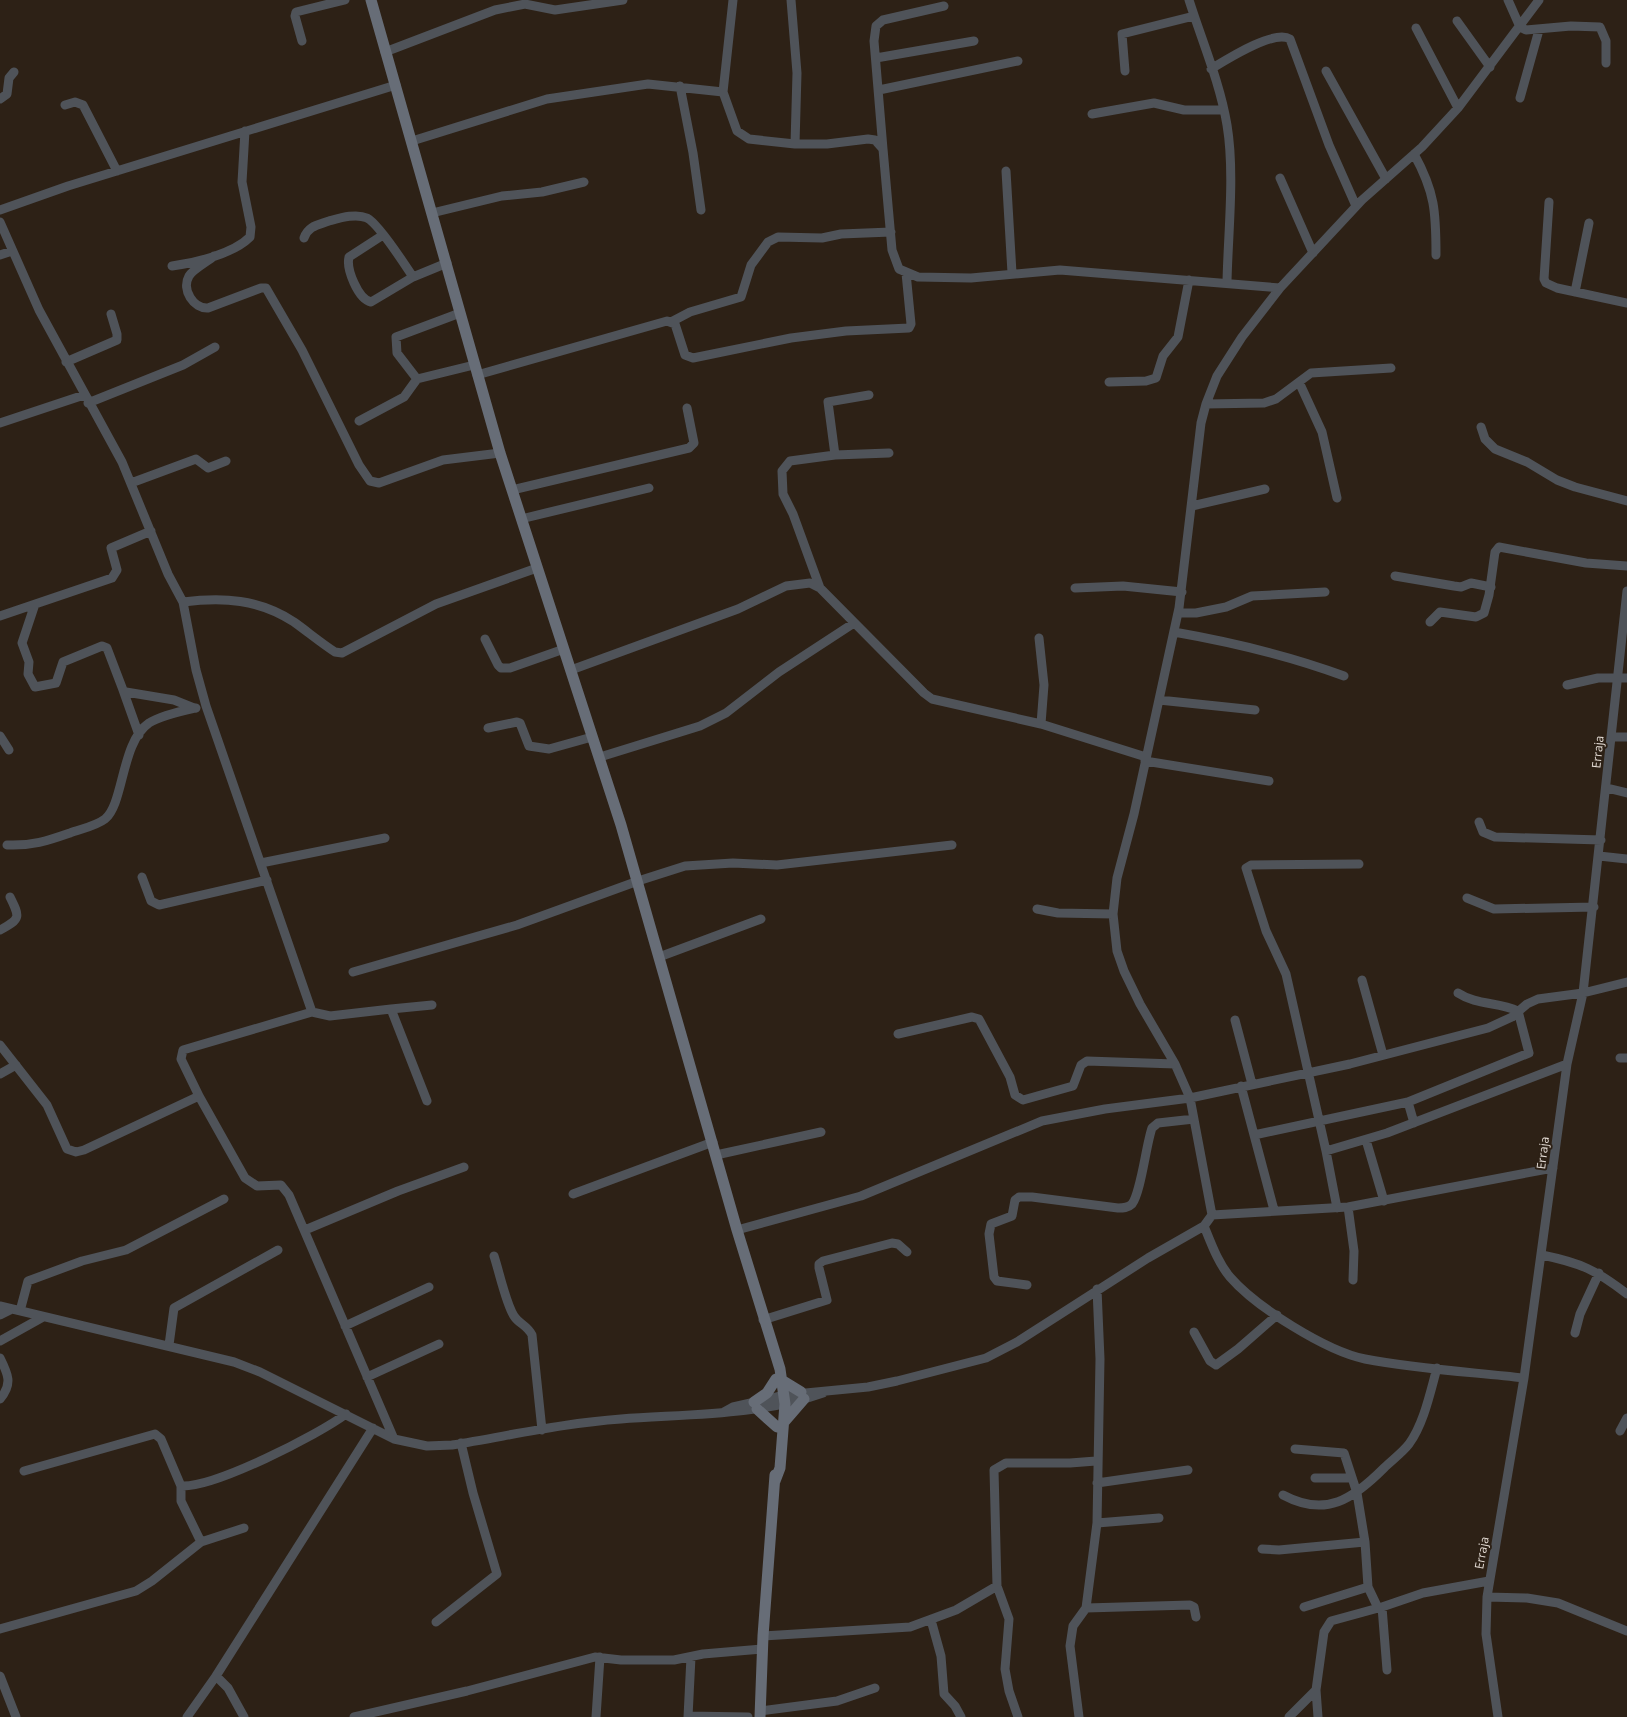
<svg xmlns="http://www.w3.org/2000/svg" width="1627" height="1717" viewBox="0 0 1627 1717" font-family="'Open Sans',sans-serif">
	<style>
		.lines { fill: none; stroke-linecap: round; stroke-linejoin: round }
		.street { stroke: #4f5359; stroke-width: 9 }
		.secondary { stroke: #676d77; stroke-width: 11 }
		.labels { text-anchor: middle; stroke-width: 4; stroke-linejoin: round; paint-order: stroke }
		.street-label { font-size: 12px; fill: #e5ddd6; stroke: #2d2116 }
	</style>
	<rect width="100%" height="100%" fill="#2d2116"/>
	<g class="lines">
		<path class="street" d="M791,0L797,73L795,144
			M1189,0C1202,41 1220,83 1227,125C1235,173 1228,233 1227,282
			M1508,0L1520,27L1526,30L1571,26L1600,27L1606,41V63
			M1457,21L1490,67
			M1416,28L1458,108
			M302,41L295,16L296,12L345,0
			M385,52L495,10L525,4L555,10L623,0
			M876,58L974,41
			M1211,69C1226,60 1274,29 1290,39L1329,145L1356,206
			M1125,71L1122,34L1194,16
			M1326,71L1386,179
			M680,86L693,153L701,210
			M879,90L1018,61
			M723,92L733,0
			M1520,98L1539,30
			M0,99L7,94L9,78L14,72
			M65,105L75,102L83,105L117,171
			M1092,114L1154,103L1184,110H1224
			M412,141L547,99L648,84L723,92L737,131L749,139L795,144H827L868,139L875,140L883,149L892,250L899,269L918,277L971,278L1060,270L1280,288
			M883,149L874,41L876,26L883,20L944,6
			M1414,154C1435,192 1436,212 1436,255
			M1006,171L1012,273
			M1280,178L1313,253
			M1549,202L1544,279L1546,283L1557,288L1627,303
			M0,210L68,186L396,85
			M432,213L502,196L542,192L584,182
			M0,222L39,310L122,462L168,574L183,602C223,597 259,599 294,622C308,632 321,643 335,652L342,653L436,604L537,568
			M383,235L349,257C346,269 358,299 371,302L413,277
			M304,238C308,226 318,225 329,221C340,218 356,213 367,218C379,224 405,265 413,277L447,263
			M0,255L12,251
			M214,256C207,262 193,269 189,276C181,290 194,309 208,308L261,288H266L302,350L359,465L370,481L379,483L443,460L500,453
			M172,266C195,263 233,254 250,237L251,227L242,182L245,131
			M1575,292L1589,223
			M671,322L690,312L741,297L751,265L768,242L778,237L822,238L841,234L891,232
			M66,362L117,340V334L111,314
			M477,375L667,321L675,324L685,355L693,358L791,338L846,331L909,328L911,324L906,273
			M417,379L397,353L396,337L460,313
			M1109,382L1146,381L1156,378L1163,356L1178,337L1189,280
			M1299,382L1322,432L1337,498
			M88,403L183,365L215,347
			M1206,404L1264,403L1276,399L1311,373L1391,368
			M359,421L404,397L417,379L474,365
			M0,423L84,395
			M1481,427L1485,439L1495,449L1527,462L1557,480L1575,487L1627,501
			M835,455L889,453
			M131,483L196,459L208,468L226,461
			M512,490L689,448L694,443L687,408
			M1192,506L1265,489
			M521,519L649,488
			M1395,576L1454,586L1461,587L1471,583L1491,587
			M820,588L793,514L783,494L782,471L790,461L835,455L828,402L869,395
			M1075,588L1123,586L1182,592
			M35,604L22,643L29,662L28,674L35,687L56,683L63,662L102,646L107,648L123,690L126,692L174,700L194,708
			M1178,613H1196L1226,607L1252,596L1325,592
			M0,616L112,578L117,570L111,548L151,531
			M1430,622L1440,612L1476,617L1484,613L1489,595L1495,552L1499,547L1586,563L1627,566
			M1174,632C1231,642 1290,656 1344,676
			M1039,638L1044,685L1041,724
			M485,639L498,665L501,668H510L564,649
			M571,670L738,609L786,586L810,583L820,588L924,693L932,699L1041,724L1146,757
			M1567,685L1598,678H1627
			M123,690L139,735
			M1159,700L1255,710
			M488,728L517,722L520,723L529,746L549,749L592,737
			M0,736L9,750
			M1612,737H1627
			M600,757L700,726L726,713L779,672L854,623
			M1145,761L1269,781
			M1607,788L1627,793
			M1479,822L1483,832L1495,837L1601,840
			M7,845C33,846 47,841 70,833C81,829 96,826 105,819C124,804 121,742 149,723C162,715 182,711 196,708
			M1599,856L1627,859
			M261,863L385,838
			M142,877L151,901L159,905L267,880
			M1467,898L1494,909L1594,907
			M1037,909L1058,913L1113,914
			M0,930C21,919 20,917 10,897
			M659,957L761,919
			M353,972L517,925L638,881L685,866L733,863L777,865L952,845
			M1362,980L1383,1055
			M391,1009L432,1005
			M312,1012L330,1016L391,1009L427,1101
			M1235,1020L1252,1084
			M898,1034L972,1017L979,1019L1010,1077L1015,1095L1023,1100L1073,1086L1081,1065L1087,1061L1175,1064
			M0,1045L47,1105L67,1149L76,1152L84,1150L199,1096L181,1059L183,1050L312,1012L206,706L196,670L183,602
			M1620,1058H1627
			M0,1074L16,1065
			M1241,1086L1274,1210
			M199,1096L245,1178L257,1186L281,1185L289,1195L394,1439
			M1408,1102L1414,1123
			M1254,1135L1408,1102L1529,1053L1518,1011C1498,1002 1476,1005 1458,993
			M1366,1140L1384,1201
			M1326,1151L1387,1133L1567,1064
			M716,1155L821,1132
			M573,1194L713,1142
			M1348,1207L1354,1251L1353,1280
			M1337,1208L1326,1151L1286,974L1266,931L1246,868L1251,865L1359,864
			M1212,1215L1190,1098L1175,1064L1140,1004L1124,971L1117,951L1113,914L1117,878L1134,814L1179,608L1201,423L1206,404L1217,376L1242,337L1280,288L1362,200L1422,147L1458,108L1539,0
			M1204,1226C1211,1243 1218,1263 1230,1277C1256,1307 1326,1351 1365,1359C1417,1369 1471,1372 1524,1378
			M305,1230L398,1191L464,1167
			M737,1230L861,1196L1042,1121L1105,1109L1190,1098L1350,1064L1488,1028L1512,1017L1527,1004L1538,999L1583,993L1627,982
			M1542,1255C1581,1263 1596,1270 1627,1294
			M494,1256C499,1271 506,1304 514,1316C519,1324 527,1325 532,1335L542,1430
			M1027,1285L997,1281L994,1277L989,1234L991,1224L1012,1216L1015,1200L1019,1197H1032L1118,1208C1123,1208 1128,1208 1132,1204C1141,1192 1146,1145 1152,1128L1158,1123L1194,1119
			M0,1306L234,1362L260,1372L394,1439L427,1446L452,1445C508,1436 564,1423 621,1419C688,1414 758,1416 823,1393
			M20,1311L28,1281L82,1261L126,1250L224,1199
			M0,1315L12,1309
			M763,1320L827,1300L819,1268V1264L823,1261L892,1243L898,1244L907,1252
			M345,1326L429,1287
			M1194,1332L1210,1361L1216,1365L1238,1349L1277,1315
			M1575,1333L1580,1314L1599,1273
			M0,1341L43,1317
			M169,1345L174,1308L278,1250
			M0,1358C8,1374 13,1384 0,1399
			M367,1377L439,1344
			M724,1412L733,1407L785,1395L868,1387L897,1381L986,1358L1017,1342L1148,1258L1204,1226L1212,1215L1348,1207L1553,1168
			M1620,1431L1627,1418
			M1295,1449L1344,1453L1357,1493L1365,1542
			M24,1471L155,1434L161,1439L181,1486
			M1315,1478H1352
			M1097,1483L1188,1470
			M1283,1495C1326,1518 1353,1499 1384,1468C1392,1460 1402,1453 1409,1444C1424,1423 1430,1393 1437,1368
			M1097,1523L1159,1518
			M201,1542L244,1528
			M1262,1549L1279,1550L1365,1542L1368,1587L1378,1608
			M997,1586L1009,1619L1005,1669L1009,1691L1018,1717
			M1487,1597L1527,1598L1558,1603L1627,1631
			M1304,1607L1368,1587
			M1382,1607L1387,1670
			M1086,1608L1190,1605L1194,1607L1196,1617
			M931,1620L941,1656L944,1694L955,1706L961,1717
			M436,1622L497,1574L473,1493L461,1443
			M0,1629L136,1591L152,1581L201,1542L181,1501V1486C214,1488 318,1435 346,1414
			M763,1636L910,1627L956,1610L997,1586L994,1470L1006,1463H1070L1096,1461
			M0,1676L16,1717
			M216,1676L373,1428
			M1316,1690L1318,1717
			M760,1711L837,1701L875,1688
			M688,1716L748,1717
			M187,1717L216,1676L228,1688L244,1717
			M354,1717L467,1691L595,1657L621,1660H674L703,1654L762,1649
			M596,1717L600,1657
			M688,1717L691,1657
			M1079,1717L1070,1646L1073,1626L1086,1608L1097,1523L1100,1359L1097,1289
			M1289,1717L1316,1690L1324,1632L1331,1621L1382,1607L1423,1593L1489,1581
			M1498,1717L1486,1634L1487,1597L1524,1378L1567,1064L1583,993L1627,591"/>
		<path class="secondary" d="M371,0L500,453L621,825L737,1230L780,1369L785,1404L780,1468L775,1481
			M783,1381L801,1392
			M754,1402L767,1393L776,1379
			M757,1409L777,1427
			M785,1421L804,1399
			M760,1717L763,1636L775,1475"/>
	</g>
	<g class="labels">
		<g class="street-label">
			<text transform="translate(1598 752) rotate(-84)" y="4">Erraja</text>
			<text transform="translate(1543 1153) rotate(-83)" y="4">Erraja</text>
			<text transform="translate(1482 1553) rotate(-80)" y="4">Erraja</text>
		</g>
	</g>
</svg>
